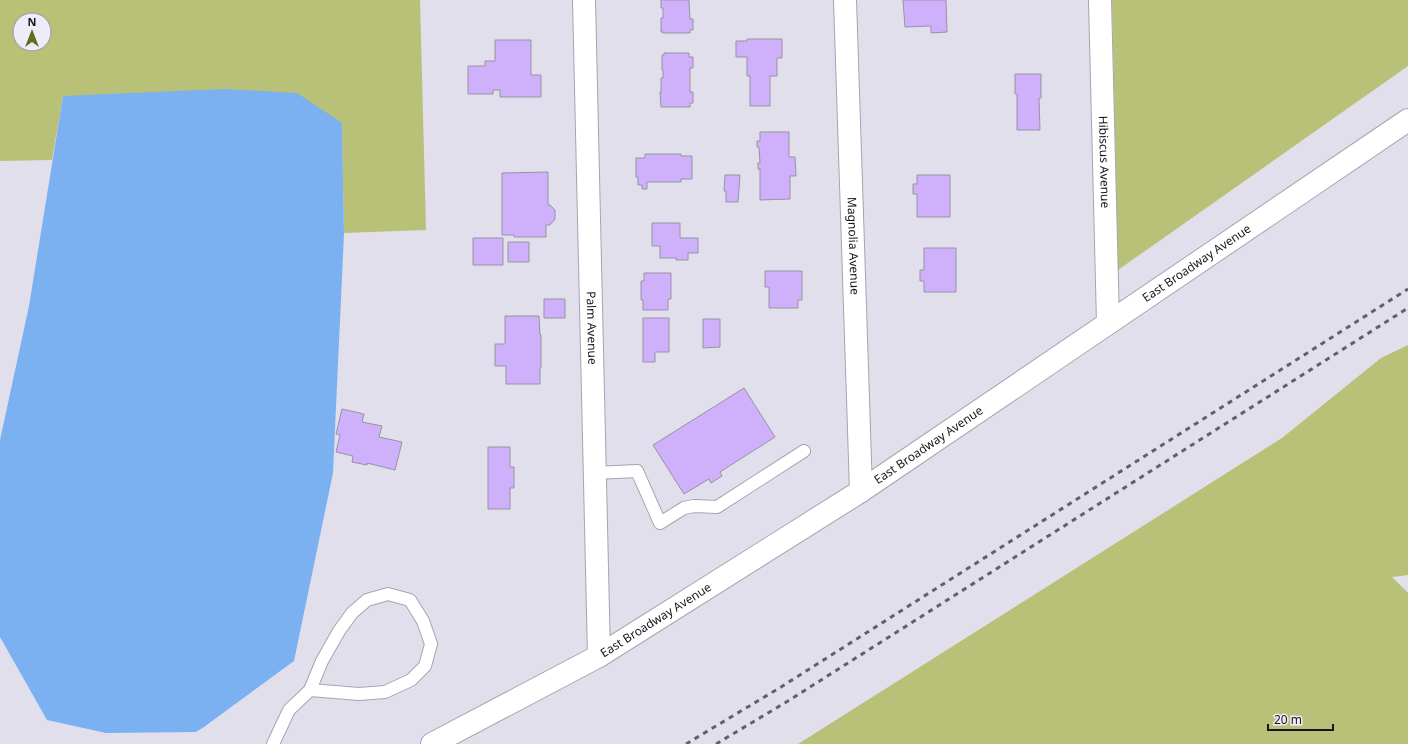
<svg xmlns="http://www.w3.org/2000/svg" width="1408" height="744" viewBox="0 0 1408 744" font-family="'Noto Sans',sans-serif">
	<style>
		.green { fill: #b8c177; fill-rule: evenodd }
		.water { fill: #7bb1f0 }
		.building { fill: #cfb1fb; stroke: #97939f }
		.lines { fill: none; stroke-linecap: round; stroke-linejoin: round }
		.lane-casing { stroke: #a7a4b0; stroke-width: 14 }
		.street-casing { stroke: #a7a4b0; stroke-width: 24 }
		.secondary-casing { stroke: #a7a4b0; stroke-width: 24 }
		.lane { stroke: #fff; stroke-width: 12 }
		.street { stroke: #fff; stroke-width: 22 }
		.secondary { stroke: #fff; stroke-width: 22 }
		.rail { stroke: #626068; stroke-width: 3; stroke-dasharray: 5 5; stroke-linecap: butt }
		.labels { text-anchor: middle; stroke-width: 4; stroke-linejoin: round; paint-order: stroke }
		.street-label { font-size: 12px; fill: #16151a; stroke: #efecfa }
	</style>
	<rect width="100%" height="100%" fill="#e2dfec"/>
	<path class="green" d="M0,0H420L426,230L344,233L342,123L63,96L52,160L0,161ZM20,20H44V44H20Z
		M1112,0H1408V66L1118,270Z
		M1408,345V575L1392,577L1408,593V744H798L1282,438L1381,358Z"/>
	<path class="water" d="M225,89L297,93L342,123L344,233L333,473L294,661L204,727L196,732L106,733L47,720L0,637V440L29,306L63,96Z"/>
	<path class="building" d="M661,0H689L690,19H693V30H690V33H663V32H661V18H663V8H661Z
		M903,0H946L947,32L931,33V26L905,27Z
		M747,39H782V58H777V76H770V106H750V76H747V57H736V41H747Z
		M495,40H531V75H541V97H500V90H493V94H468V66H485V61H495Z
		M664,53H689V57H693V68H690V92H693V103H690V107H661L660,92L661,93V78H663V70H662V55H664Z
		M1015,74H1041V98H1039L1040,130H1017V94H1015Z
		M760,132H789V157H795L796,176H790V199L760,200V169H758V163H760L759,147H757V141H760Z
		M645,154H681V156H692V179H681V182H647V189H642V185H638V177H636V158H645Z
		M548,172V205H550L555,210V219L550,225H546V237H514V235H502V173Z
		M725,175H740L738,202H726V191H724Z
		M917,175H950V217H917V194H913V184H917Z
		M652,223H680V238H698V253H688V260H676V258H660V246H652Z
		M473,238H503V265H473Z
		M508,242H529V262H508Z
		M924,248H956V292H924V281H920V270H924Z
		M765,271H802V300H798V308H769V287H765Z
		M644,273H671V299H668V310H643V300H641V281H644Z
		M544,299H565V318H544Z
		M505,316H539L540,335H541V368H540V384H506V366H495V344H505Z
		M643,318H669V352H655V362H643Z
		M703,319H720V347L703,348Z
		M744,388L775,437L720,472L722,476L711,483L709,479L684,494L653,445Z
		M342,409L364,414L362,422L382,426L379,437L402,442L395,470L367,463V465L352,462L353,456L336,452L340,435L336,434Z
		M488,447H510V467H514V488H510V509H488Z"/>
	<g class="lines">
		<defs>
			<path id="lane" d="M595,473L637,471L660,523L684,508L694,506L717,507L804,451
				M273,744L289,710L310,690L322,661L339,631L352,613L367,600L388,594L410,600L423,621L431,644L425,666L411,680L385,692L359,694L310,690"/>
			<g id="street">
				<path id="s1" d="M584,0L599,656"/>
				<path id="s2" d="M845,0L861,491"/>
				<path id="s3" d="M1100,0L1108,323"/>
			</g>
			<g id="secondary">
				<path id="s4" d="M432,744L599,656L861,491L1408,120"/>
			</g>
		</defs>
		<use href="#lane" class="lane-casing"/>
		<use href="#street" class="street-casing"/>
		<use href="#secondary" class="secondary-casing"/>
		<use href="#lane" class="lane"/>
		<use href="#street" class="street"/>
		<use href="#secondary" class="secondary"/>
		<path class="rail" d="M686,744L781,687L1408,289
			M716,744L788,701L1408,308"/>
	</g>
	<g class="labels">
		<g class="street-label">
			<text dy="4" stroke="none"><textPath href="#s3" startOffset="162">Hibiscus Avenue</textPath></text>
			<text dy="4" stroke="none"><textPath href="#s2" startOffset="246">Magnolia Avenue</textPath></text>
			<text dy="4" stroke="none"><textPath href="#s4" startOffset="904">East Broadway Avenue</textPath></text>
			<text dy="4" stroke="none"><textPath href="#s1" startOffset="328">Palm Avenue</textPath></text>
			<text dy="4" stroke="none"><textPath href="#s4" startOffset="580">East Broadway Avenue</textPath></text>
			<text dy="4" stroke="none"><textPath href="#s4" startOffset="256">East Broadway Avenue</textPath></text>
		</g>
	</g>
	<g transform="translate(32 32)"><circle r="19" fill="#efecfa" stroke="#9896a0"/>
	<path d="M0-3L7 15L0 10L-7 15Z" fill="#5e701e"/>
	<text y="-6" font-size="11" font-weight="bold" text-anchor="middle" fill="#16151a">N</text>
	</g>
	<path d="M1268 724v6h65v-6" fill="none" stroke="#16151a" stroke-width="2"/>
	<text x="1274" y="724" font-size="12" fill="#16151a" stroke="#efecfa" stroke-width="3" paint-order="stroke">20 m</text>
</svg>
